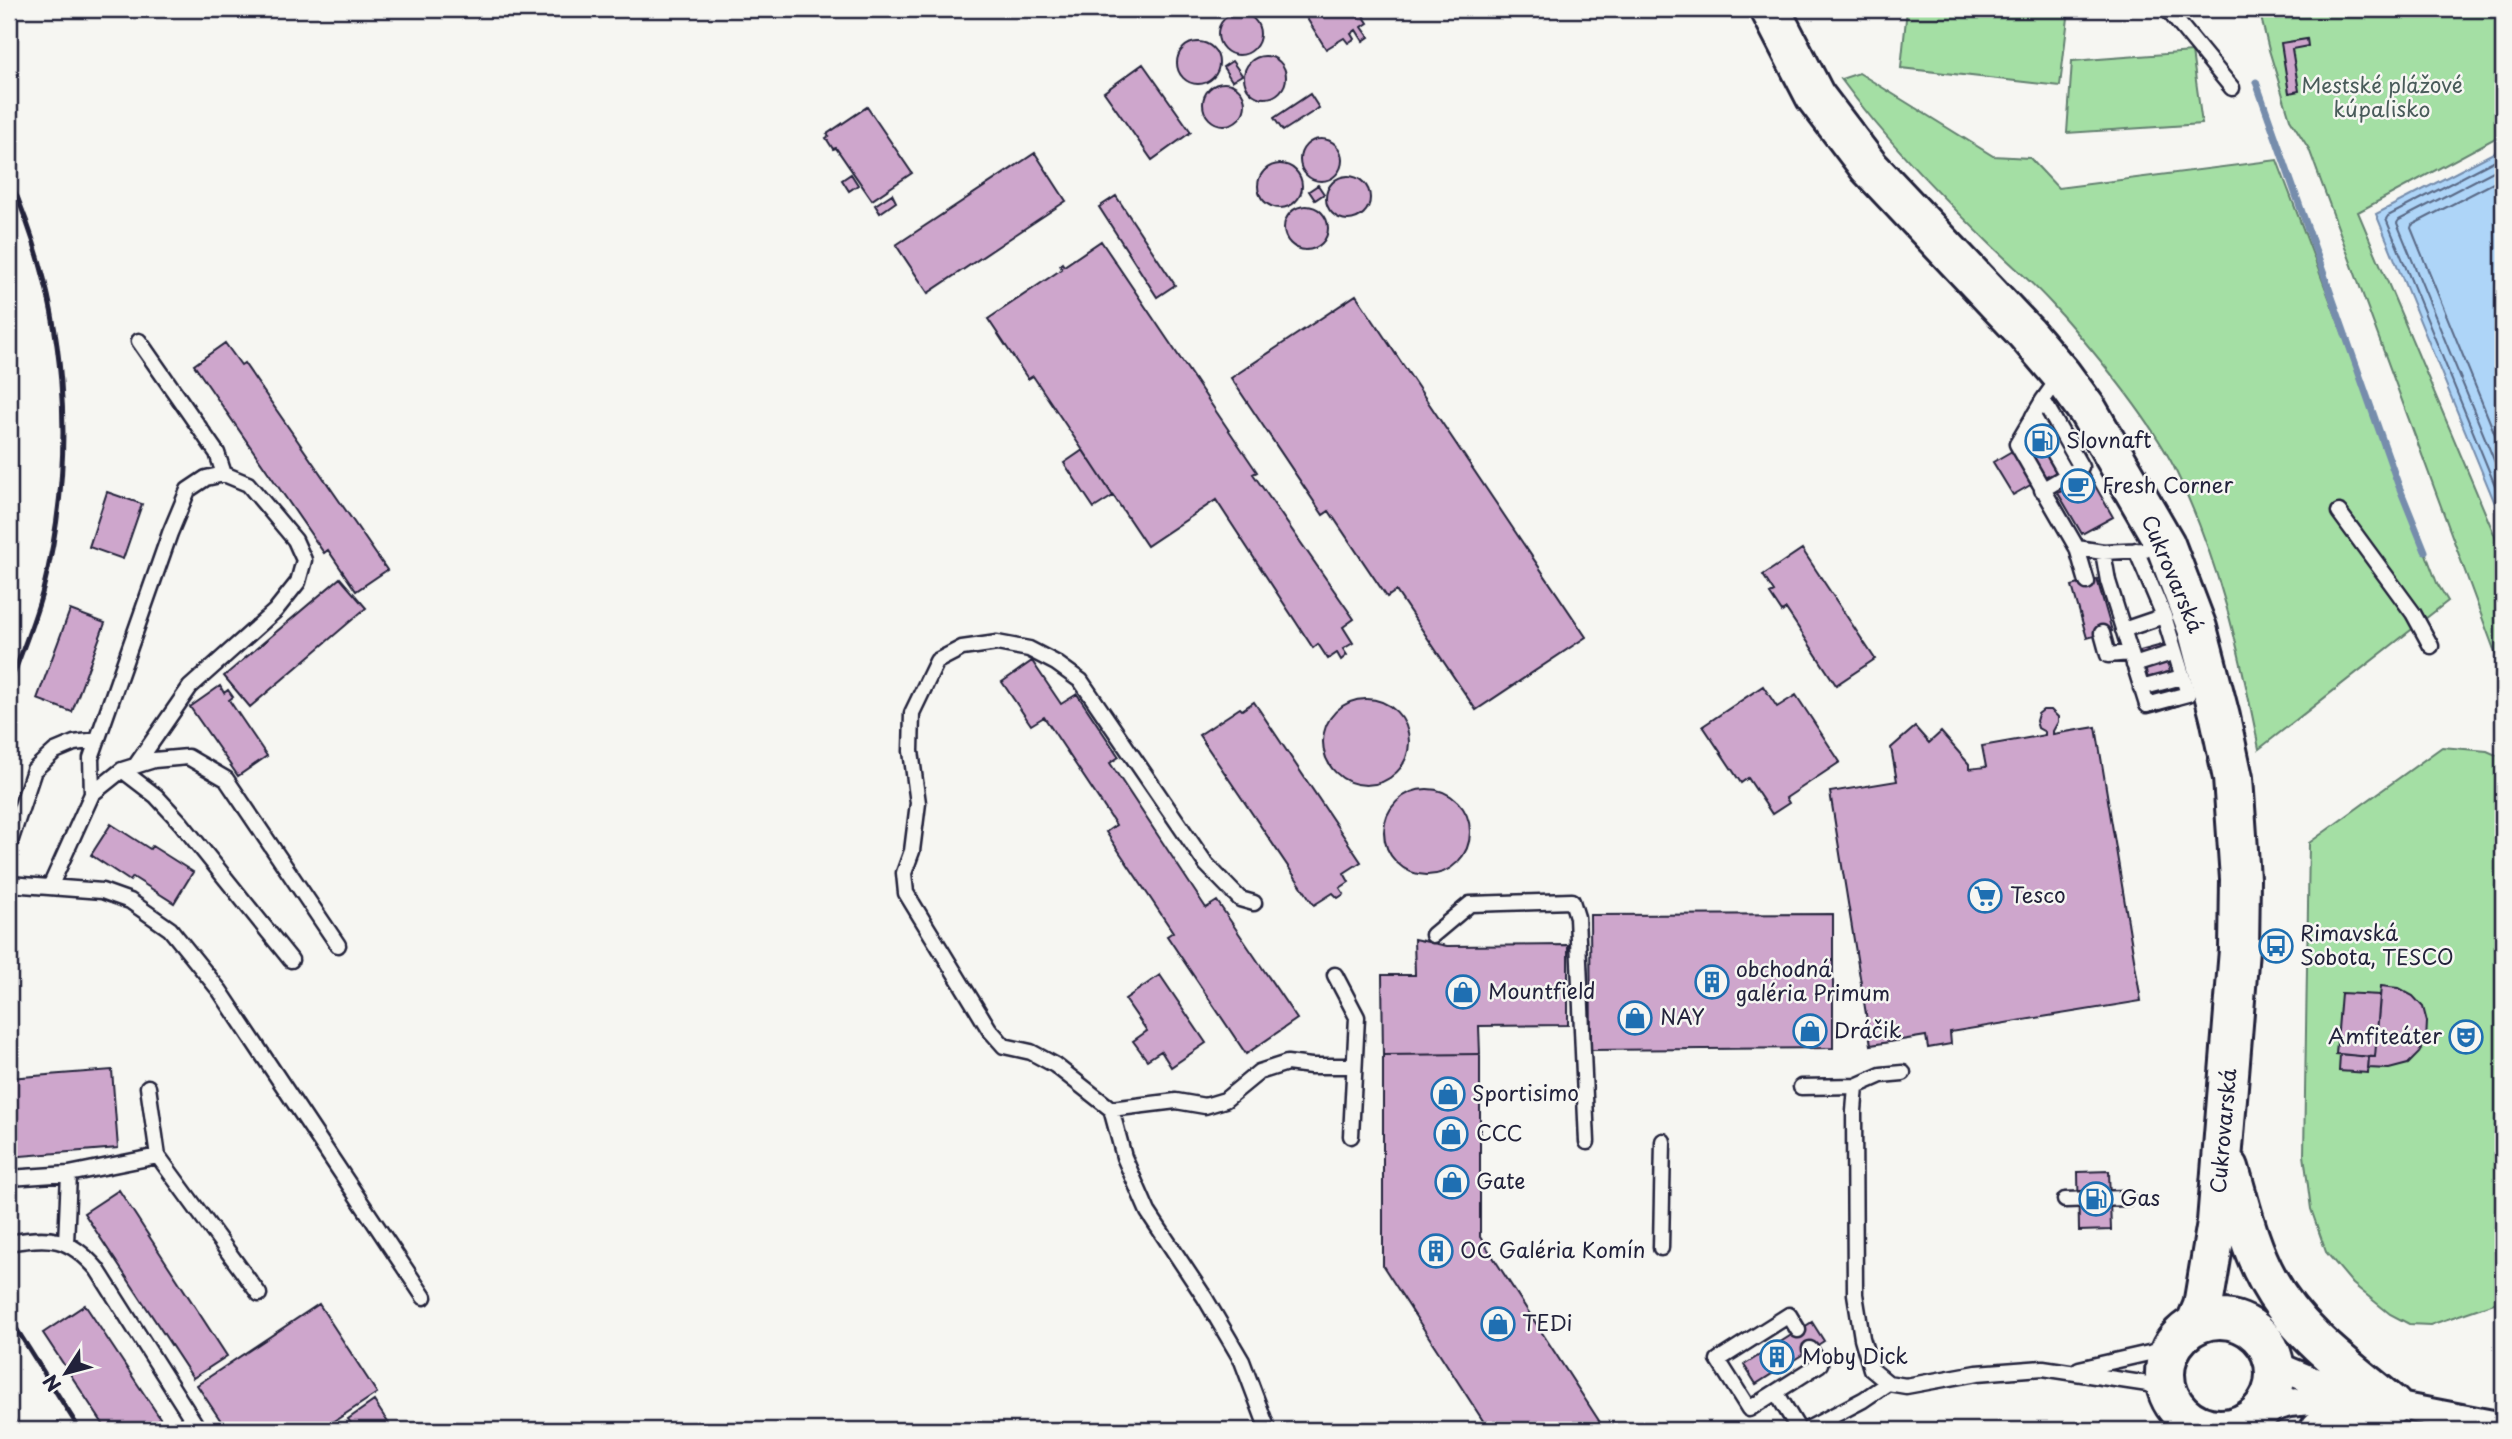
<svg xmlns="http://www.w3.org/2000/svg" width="2512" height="1439" viewBox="0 0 2512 1439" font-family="'Playpen Sans',sans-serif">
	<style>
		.green { fill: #a4dfa4; stroke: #638070; stroke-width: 2 }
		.water { fill: #aed5f8; stroke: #768dac; stroke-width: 2 }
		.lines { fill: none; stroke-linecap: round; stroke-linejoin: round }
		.shore { stroke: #5a6a87; stroke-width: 2 }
		.stream { stroke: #768dac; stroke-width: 7 }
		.building { fill: #cea6cc; stroke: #22223b; stroke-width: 2 }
		.service-casing { stroke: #22223b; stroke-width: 19 }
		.minor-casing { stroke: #22223b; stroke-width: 32 }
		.secondary-casing { stroke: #22223b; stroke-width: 44 }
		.service { stroke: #f6f6f2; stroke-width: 14 }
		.minor { stroke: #f6f6f2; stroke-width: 26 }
		.secondary { stroke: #f6f6f2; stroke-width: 38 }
		.rail { stroke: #22223b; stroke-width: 5 }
		.labels { text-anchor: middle; stroke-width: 5; stroke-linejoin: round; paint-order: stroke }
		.park-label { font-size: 21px; fill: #495b5a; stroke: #f6f6f2 }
		.poi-label { font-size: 21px; fill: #22223b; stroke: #f6f6f2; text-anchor: start }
		.street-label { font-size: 21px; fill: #22223b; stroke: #f6f6f2 }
	</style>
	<rect width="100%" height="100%" fill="#f6f6f2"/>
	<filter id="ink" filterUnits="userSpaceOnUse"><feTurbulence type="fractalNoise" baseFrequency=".0143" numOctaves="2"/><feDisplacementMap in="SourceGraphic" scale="14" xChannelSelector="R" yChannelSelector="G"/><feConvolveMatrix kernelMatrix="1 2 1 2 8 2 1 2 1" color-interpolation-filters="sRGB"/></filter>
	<g filter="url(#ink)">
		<path class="green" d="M1907,9H2069L2060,86L1901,68Z
			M2259,9H2272L2273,12L2284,9H2503V134L2358,212L2503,555V674L2309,149L2290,119L2269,50Z
			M2192,52L2202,124L2067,133L2072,61Z
			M1859,73L1993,156L2030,158L2058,188L2277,160L2437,583L2448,601L2259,749C2240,652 2218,555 2173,465C2145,412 2092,349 2052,304C2033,283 2011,264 1991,245C1937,192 1885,139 1841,79Z
			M2442,747L2487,751L2503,758V1300L2430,1325L2409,1324L2390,1314L2353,1284L2326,1252L2311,1209L2304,1155L2309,843Z"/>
		<path class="water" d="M2503,148V523L2376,214Z"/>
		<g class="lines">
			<path class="shore" d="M2503,156L2388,216L2386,219L2503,505
				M2503,166L2399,220L2397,223L2503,482
				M2503,178L2412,225L2411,228L2503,454"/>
			<path class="stream" d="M2256,82L2398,484L2425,551"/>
		</g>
		<path class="building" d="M1301,9H1359L1368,23L1362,27L1369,37L1363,41L1356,30L1351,34L1354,39L1348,43L1344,38L1326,49Z
			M1218 34a21 21 0 1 1 42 0a21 21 0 1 1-42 0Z
			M2307,39L2308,46L2292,49L2299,91L2289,93L2281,43Z
			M1177 63a21 21 0 1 1 42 0a21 21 0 1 1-42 0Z
			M1244 77a21 21 0 1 1 42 0a21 21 0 1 1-42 0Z
			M1232,61L1242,75L1232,81L1223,67Z
			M1143,64L1191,132L1152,160L1104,92Z
			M1203 104a21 21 0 1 1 42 0a21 21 0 1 1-42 0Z
			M1310,94L1319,108L1283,131L1274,118Z
			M867,107L912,173L872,200L836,148L833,149L826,138L829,136L827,134Z
			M1300 160a21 21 0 1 1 42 0a21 21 0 1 1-42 0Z
			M1035,153L1066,201L928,293L896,245Z
			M1258 186a22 22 0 1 1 44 0a22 22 0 1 1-44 0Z
			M851,174L858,185L849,191L842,180Z
			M1326 198a22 22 0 1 1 44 0a22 22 0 1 1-44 0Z
			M1318,185L1324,194L1315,200L1309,191Z
			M892,194L896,202L880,213L875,205Z
			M1116,196L1175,285L1157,297L1099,207Z
			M1284 228a22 22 0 1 1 44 0a22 22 0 1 1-44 0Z
			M1101,241L1257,472L1253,474L1354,619L1343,627L1353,643L1343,649L1347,655L1341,660L1337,653L1328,659L1318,644L1313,648L1216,500L1147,546L1033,376L1028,379L988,319L1062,269L1060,265L1062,263L1064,266Z
			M1356,295L1586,637L1476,710L1396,591L1387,597L1329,511L1323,515L1231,378Z
			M225,343L241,365L244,363L387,570L356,591L328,550L324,553L194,365Z
			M2064,421L2084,454L2079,457L2089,475L2058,493L2048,475L2013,495L1993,462Z
			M1083,450L1113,496L1094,508L1064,463Z
			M2089,475L2113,517L2082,534L2058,493Z
			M107,492L142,504L123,559L89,547Z
			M1802,549L1875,659L1836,685L1786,609L1782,612L1770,594L1774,592L1763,575Z
			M340,578L366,608L250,707L224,676Z
			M2097,579L2112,631L2087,638L2072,586Z
			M70,610L105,623L72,712L37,699Z
			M2162,645L2180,705L2158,712L2140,651Z
			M1032,661L1061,704L1077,694L1119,757L1110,763L1206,908L1217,901L1297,1019L1246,1054L1167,936L1173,932L1106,832L1116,825L1044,717L1031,725L1002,682Z
			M220,686L224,693L228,690L233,697L229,700L267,756L238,776L190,707Z
			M1763,686L1777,707L1796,695L1840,762L1786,798L1789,803L1772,814L1748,778L1741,783L1703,726Z
			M1323 742a43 43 0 1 1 86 0a43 43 0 1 1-86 0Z
			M1254,702L1361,862L1344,873L1349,882L1340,888L1344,894L1338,898L1333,893L1314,905L1199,735L1240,708L1242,710Z
			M2043,710H2051L2058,717V722L2053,731V734L2096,727L2141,1001L1950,1032L1951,1044L1928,1048L1926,1036L1871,1045L1830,792L1897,781L1891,748L1915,727L1929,743L1941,732L1969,764V769L1986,767L1982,746L2045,735V732L2038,728L2036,721L2038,714Z
			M1384 832a43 43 0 1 1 86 0a43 43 0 1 1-86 0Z
			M111,824L150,849L152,846L193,872L174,903L133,877L130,881L91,855Z
			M1833,914V1048L1591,1050L1590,915Z
			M1414,939L1447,946L1568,945V1025L1479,1026L1480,1054L1383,1055L1382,975H1415Z
			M1160,975L1206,1043L1171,1067L1161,1051L1147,1060L1133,1041L1147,1031L1125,999Z
			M2381,986L2398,988L2413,996L2423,1007L2427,1022L2426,1041L2419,1053L2408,1064L2389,1069L2368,1068L2369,1057H2375Z
			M2341,993L2380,995L2375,1057L2336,1054Z
			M1480,1054V1237L1605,1430H1489L1383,1266V1055Z
			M2340,1054L2369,1057L2368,1073L2339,1071Z
			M112,1070L118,1148L9,1157V1078Z
			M2109,1171L2111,1230L2079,1231L2078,1172Z
			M119,1190L227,1356L193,1378L84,1213Z
			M319,1304L377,1393L321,1430H227L197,1385Z
			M85,1305L168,1430H107L43,1333Z
			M1812,1322L1824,1341L1756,1384L1744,1365Z
			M374,1401L393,1430H356L348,1419Z"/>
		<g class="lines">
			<defs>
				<path id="service" d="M2167,9L2232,88
					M139,341L217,453L224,474
					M2061,375L2043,400L2017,444L2077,548L2103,552L2145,550
					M2033,416L2067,475
					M2042,490L2081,467L2043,400
					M2339,512L2413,613L2431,646
					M2077,548L2087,582
					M2103,552L2108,581L2147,705L2188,694L2164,616L2136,550
					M2123,630L2164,616
					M2102,633L2108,655L2130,653
					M2134,665L2175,652
					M2141,688L2182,677
					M122,770L156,796L181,823L291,960
					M92,794L91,758L170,533L188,490L206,478L224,474L248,484L295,540L304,560L298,582L275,611L190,687L136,765
					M9,845L34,770L55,751L74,743L97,740
					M9,884L102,891L130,901L170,929L220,991L424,1297
					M50,887L92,794L122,770L154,760L188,757L226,779L338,945
					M1254,903L1240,899L1206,864L1081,681L1056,663L1029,649L997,643L962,648L937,661L912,713L911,751L918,803L912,851L904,873L906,893L989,1029L1004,1046L1031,1052L1055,1065L1111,1109L1124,1157L1148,1212L1205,1298L1242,1361L1268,1430
					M1433,935L1470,904L1572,901L1577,917L1587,1142
					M1335,975L1357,1017L1351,1136
					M1856,1086L1854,1111L1855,1294L1862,1338L1871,1369L1888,1383L1906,1386L1977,1373L2043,1368L2148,1384L2169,1394
					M148,1087L158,1156
					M1801,1087L1856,1086L1881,1075L1903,1073
					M1111,1109L1176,1101L1205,1106L1225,1100L1259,1072L1287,1063L1311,1066H1354
					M9,1178L69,1174L158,1156L259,1294
					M2065,1200L2127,1198
					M9,1243C50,1235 69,1237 97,1269L199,1430
					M66,1243L69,1174
					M1661,1248L1663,1141
					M1798,1330L1789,1315L1718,1360L1749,1409L1820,1364L1810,1349
					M2079,1369L2171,1348
					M1776,1392L1799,1430
					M1806,1430L1863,1400L1888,1383"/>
				<path id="minor" d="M2275,1365L2352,1397L2503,1426
					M2260,1412L2289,1403L2344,1398"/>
				<path id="secondary" d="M1770,9L1815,96L1869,167L2026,333L2061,374L2088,411L2165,544L2197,628L2220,717L2233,778L2240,879L2239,950L2217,1222L2203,1306L2195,1325
					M2229,1168C2240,1205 2249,1246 2268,1280C2296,1332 2347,1368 2392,1405L2360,1418L2320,1430
					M2165 1374a55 55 0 1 1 110 0a55 55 0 1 1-110 0Z"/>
			</defs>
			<use href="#service" class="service-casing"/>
			<use href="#minor" class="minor-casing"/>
			<use href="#secondary" class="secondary-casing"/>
			<use href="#service" class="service"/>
			<use href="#minor" class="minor"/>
			<use href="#secondary" class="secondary"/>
			<path class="rail" d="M9,178C67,307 78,453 43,590C34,623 21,654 9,686
				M9,1317L80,1430
				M9,1412L19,1430"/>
		</g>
	</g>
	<defs>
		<symbol id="fuel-ring" viewBox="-11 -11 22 22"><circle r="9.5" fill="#f6f6f2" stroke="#1f6fb2" stroke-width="1.5"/><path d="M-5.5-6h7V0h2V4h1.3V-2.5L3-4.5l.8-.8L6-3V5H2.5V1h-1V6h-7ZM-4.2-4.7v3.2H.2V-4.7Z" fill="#1f6fb2"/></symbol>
		<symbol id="cafe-ring" viewBox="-11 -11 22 22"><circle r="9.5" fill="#f6f6f2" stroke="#1f6fb2" stroke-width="1.5"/><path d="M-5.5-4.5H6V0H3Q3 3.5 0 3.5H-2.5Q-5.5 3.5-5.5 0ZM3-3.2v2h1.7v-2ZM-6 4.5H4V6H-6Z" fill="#1f6fb2"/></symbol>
		<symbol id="supermarket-ring" viewBox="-11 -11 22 22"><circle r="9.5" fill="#f6f6f2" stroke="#1f6fb2" stroke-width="1.5"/><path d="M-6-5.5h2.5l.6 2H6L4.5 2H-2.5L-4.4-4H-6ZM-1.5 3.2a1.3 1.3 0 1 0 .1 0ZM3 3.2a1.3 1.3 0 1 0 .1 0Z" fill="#1f6fb2"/></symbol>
		<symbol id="bus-ring" viewBox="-11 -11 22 22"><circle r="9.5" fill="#f6f6f2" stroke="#1f6fb2" stroke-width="1.5"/><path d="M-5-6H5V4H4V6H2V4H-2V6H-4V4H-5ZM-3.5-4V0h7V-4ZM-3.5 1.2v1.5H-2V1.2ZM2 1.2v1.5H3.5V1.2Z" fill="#1f6fb2"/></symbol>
		<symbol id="building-ring" viewBox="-11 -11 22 22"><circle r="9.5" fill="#f6f6f2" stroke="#1f6fb2" stroke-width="1.5"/><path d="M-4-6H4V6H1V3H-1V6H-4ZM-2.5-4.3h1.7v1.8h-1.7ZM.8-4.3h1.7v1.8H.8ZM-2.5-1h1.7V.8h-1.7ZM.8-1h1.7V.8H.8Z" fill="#1f6fb2"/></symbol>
		<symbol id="shop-ring" viewBox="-11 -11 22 22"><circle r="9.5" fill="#f6f6f2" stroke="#1f6fb2" stroke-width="1.5"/><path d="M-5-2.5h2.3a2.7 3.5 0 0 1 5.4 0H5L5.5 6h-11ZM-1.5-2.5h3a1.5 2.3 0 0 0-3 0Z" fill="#1f6fb2"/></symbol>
		<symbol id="theatre-ring" viewBox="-11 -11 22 22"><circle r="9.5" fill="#f6f6f2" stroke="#1f6fb2" stroke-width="1.5"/><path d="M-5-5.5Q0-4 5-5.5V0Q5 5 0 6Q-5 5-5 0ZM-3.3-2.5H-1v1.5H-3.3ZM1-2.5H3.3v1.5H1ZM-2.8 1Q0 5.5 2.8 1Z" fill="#1f6fb2"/></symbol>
	</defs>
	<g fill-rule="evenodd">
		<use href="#fuel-ring" x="2023" y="422" width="38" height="38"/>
		<use href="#cafe-ring" x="2059" y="467" width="38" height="38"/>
		<use href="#supermarket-ring" x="1966" y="877" width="38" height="38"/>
		<use href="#bus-ring" x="2257" y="927" width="38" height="38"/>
		<use href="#building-ring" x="1693" y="963" width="38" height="38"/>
		<use href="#shop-ring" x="1444" y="973" width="38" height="38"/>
		<use href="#shop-ring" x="1616" y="999" width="38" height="38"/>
		<use href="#shop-ring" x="1791" y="1012" width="38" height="38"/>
		<use href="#theatre-ring" x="2447" y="1018" width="38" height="38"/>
		<use href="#shop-ring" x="1429" y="1075" width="38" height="38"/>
		<use href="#shop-ring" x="1432" y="1115" width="38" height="38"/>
		<use href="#shop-ring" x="1433" y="1163" width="38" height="38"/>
		<use href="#fuel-ring" x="2077" y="1180" width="38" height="38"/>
		<use href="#building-ring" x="1417" y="1232" width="38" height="38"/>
		<use href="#shop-ring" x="1479" y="1305" width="38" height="38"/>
		<use href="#building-ring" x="1758" y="1338" width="38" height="38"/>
	</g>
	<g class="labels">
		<g class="park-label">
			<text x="2382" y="93">Mestské plážové<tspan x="2382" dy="24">kúpalisko</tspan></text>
		</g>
		<g class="poi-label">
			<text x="2066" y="448">Slovnaft</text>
			<text x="2102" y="493">Fresh Corner</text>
			<text x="2010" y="903">Tesco</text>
			<text x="2300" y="941">Rimavská<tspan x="2300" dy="24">Sobota, TESCO</tspan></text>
			<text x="1736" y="977">obchodná<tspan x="1736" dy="24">galéria Primum</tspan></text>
			<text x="1488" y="999">Mountfield</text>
			<text x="1660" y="1025">NAY</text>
			<text x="1834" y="1038">Dráčik</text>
			<text x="2442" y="1044" text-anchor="end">Amfiteáter</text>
			<text x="1472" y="1101">Sportisimo</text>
			<text x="1476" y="1141">CCC</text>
			<text x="1476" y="1189">Gate</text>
			<text x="2120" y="1206">Gas</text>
			<text x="1460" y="1258">OC Galéria Komín</text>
			<text x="1522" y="1331">TEDi</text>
			<text x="1802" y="1364">Moby Dick</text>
		</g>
		<g class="street-label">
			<text transform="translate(2172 574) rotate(67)" y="7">Cukrovarská</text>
			<text transform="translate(2224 1131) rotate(-85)" y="7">Cukrovarská</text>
		</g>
	</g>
	<rect width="2512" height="1439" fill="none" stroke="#f6f6f2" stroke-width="35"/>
	<rect x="18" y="18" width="2477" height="1404" fill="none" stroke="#22223b" stroke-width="2.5" filter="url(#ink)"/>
	<g transform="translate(66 1373) rotate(234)" stroke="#f6f6f2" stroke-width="5" paint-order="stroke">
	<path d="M0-5L12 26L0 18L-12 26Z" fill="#22223b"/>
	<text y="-10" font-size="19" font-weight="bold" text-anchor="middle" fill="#22223b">N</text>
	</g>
</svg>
